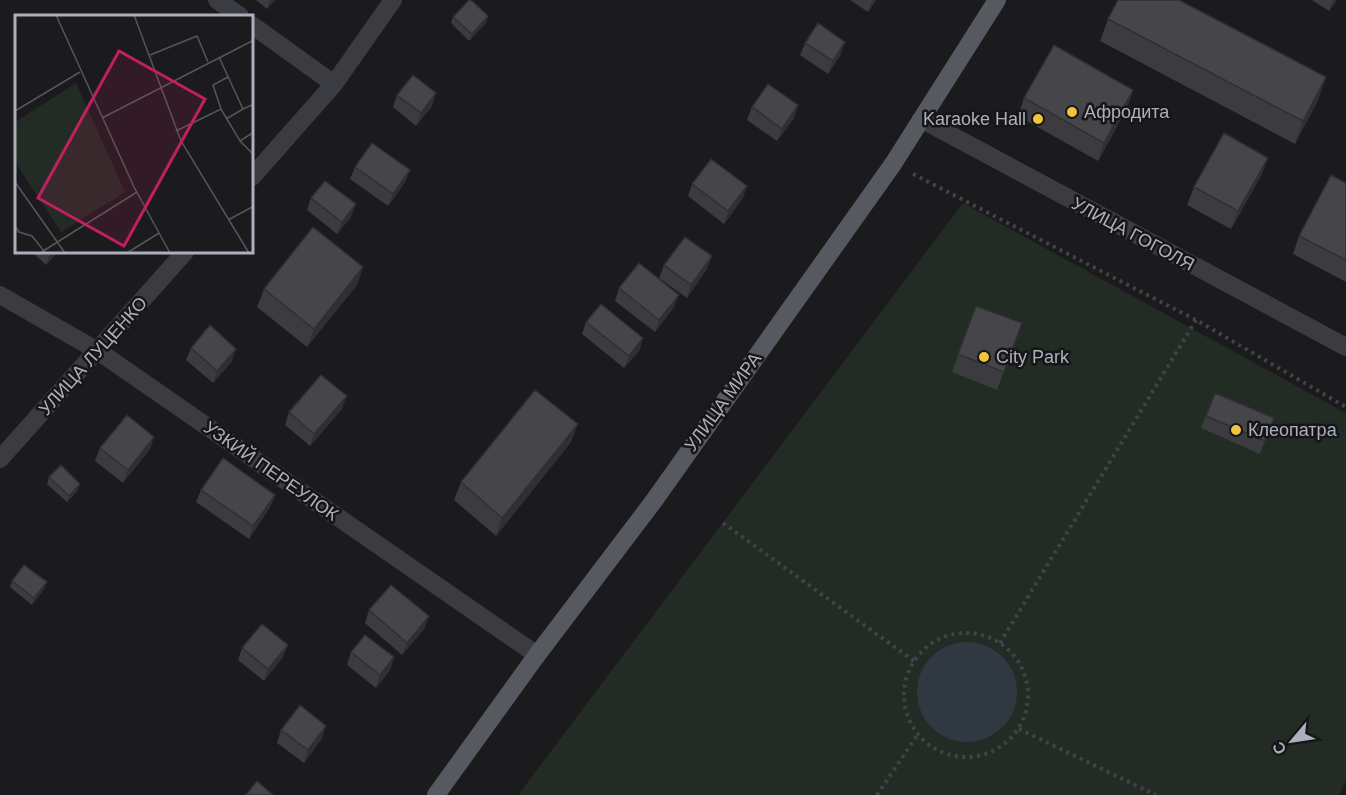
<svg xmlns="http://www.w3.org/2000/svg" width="1346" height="795" viewBox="0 0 1346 795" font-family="Arial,sans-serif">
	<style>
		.green { fill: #222b24 }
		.water { fill: #303841 }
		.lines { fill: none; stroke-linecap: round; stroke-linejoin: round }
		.path { stroke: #414349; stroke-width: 4; stroke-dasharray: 3 4.5; stroke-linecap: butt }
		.minor { stroke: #3b3c42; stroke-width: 18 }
		.major { stroke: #575961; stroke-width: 18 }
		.wall { fill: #3b3b40 }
		.shaded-wall { fill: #303034 }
		.building { fill: #45454a; stroke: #303034; stroke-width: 1.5 }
		.poi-dot { fill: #f1c33e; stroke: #161518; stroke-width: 2 }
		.labels { text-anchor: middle; stroke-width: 5; stroke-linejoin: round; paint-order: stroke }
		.poi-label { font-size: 18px; fill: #adb0bc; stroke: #161518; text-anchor: start }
		.street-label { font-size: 18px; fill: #adb0bc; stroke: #161518 }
		.inset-road { fill: none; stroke: #55565d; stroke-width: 1.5 }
		.view { fill: #c12060; fill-opacity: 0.15; stroke: #c12060; stroke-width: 3 }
		.inset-edge { fill: none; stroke: #adb0bc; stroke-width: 3 }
	</style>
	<rect width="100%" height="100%" fill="#1b1a1d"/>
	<path class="green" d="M963,203L1346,413V781L1339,795H518Z"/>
	<path class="water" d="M917 692a50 50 0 1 1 100 0a50 50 0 1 1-100 0Z"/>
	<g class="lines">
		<path class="path" d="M913,174L1196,320L1346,407
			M723,523L914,661
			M904 695a62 62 0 1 1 124 0a62 62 0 1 1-124 0Z
			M1000,643L1196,320
			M1019,729L1156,795
			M877,795L918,734"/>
		<path class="minor" d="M217,0L240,16
			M252,25L334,84
			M921,119L1346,347
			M252,177L334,84L393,0
			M0,295L98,351L537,655
			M0,459L185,252"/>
		<path class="major" d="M436,795L537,655L653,502L893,164L997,0"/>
	</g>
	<path class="wall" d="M256,0H275L267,9Z
		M850,0H876L868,12Z
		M1312,0H1337L1329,11Z
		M453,17L486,23L469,41L451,23Z
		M1108,19L1326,77L1318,100L1295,144L1100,41Z
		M805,43L841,54L828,74L800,55Z
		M1133,90L1127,108L1098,161L1018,116L1024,98Z
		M397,95L432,106L416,126L393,107Z
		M752,107L794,118L777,141L747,120Z
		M355,167L410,170L405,182L388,206L350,179Z
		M1261,176L1231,229L1187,205L1194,187Z
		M1346,183V282L1293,254L1299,236Z
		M692,184L743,198L724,224L688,196Z
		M311,198L351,217L337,234L307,210Z
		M32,252H58L46,265Z
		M664,265L707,269L687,298L659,278Z
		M357,285L307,347L257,307L264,289Z
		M619,288L674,307L655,332L615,301Z
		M976,306L1022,323L997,390L952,372Z
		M586,322L643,338L639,351L624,368L582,334Z
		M191,348L232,361L213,383L186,360Z
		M342,409L310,446L285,425L289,412Z
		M1206,416L1274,418L1260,454L1201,428Z
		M571,442L496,536L454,500L461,482Z
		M100,448L150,449L123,483L95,461Z
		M49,477L78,490L67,502L47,484Z
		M201,490L275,495L270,507L249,539L196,502Z
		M12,581L47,582L44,589L32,605L10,587Z
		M369,610L429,616L424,629L402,655L365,623Z
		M242,648L283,657L264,681L238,660Z
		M351,652L390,670L376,688L347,665Z
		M281,730L322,738L304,763L277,743Z"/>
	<path class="shaded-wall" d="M270,0H275L267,9Z
		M873,0H876L868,12Z
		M1333,0H1337L1329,11Z
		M488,16L486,23L469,41L472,34Z
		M845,42L841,54L828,74L833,61Z
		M1326,77L1318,100L1295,144L1303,121Z
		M1133,90L1127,108L1098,161L1104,143Z
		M436,93L432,106L416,126L421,113Z
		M798,105L794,118L777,141L782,129Z
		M1268,158L1261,176L1231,229L1238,211Z
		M410,170L405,182L388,206L393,194Z
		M747,186L743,198L724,224L728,211Z
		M356,204L351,217L337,234L342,222Z
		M51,252H58L46,265Z
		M712,256L707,269L687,298L691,285Z
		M363,267L357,285L307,347L314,329Z
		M679,295L674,307L655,332L659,320Z
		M643,338L639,351L624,368L629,356Z
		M236,349L232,361L213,383L217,371Z
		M347,396L342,409L310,446L314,434Z
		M578,424L571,442L496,536L502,518Z
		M154,437L150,449L123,483L128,470Z
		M80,484L78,490L67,502L69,496Z
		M275,495L270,507L249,539L253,526Z
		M47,582L44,589L32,605L34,598Z
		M429,616L424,629L402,655L407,643Z
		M288,645L283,657L264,681L268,669Z
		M394,657L390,670L376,688L380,675Z
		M326,726L322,738L304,763L308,750Z"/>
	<path class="building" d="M469,0H471L488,16L472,34L453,17Z
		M1118,0H1179L1326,77L1303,121L1108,19Z
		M818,23L845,42L833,61L805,43Z
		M1054,45L1133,90L1104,143L1024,98Z
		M413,75L436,93L421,113L397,95Z
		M768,84L798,105L782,129L752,107Z
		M1224,133L1268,158L1238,211L1194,187Z
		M372,143L410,170L393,194L355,167Z
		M711,159L747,186L728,211L692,184Z
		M1331,175L1346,183V260L1299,236Z
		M325,181L356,204L342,222L311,198Z
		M313,227L363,267L314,329L264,289Z
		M685,237L712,256L691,285L664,265Z
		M639,263L679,295L659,320L619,288Z
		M601,304L643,338L629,356L586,322Z
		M976,306L1022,323L1004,372L958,354Z
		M210,325L236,349L217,371L191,348Z
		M321,375L347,396L314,434L289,412Z
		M535,390L578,424L502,518L461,482Z
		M1215,393L1274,418L1265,441L1206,416Z
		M127,415L154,437L128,470L100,448Z
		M223,458L275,495L253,526L201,490Z
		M61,465L80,484L69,496L49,477Z
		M24,565L47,582L34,598L12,581Z
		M391,585L429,616L407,643L369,610Z
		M262,624L288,645L268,669L242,648Z
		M365,635L394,657L380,675L351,652Z
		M300,705L326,726L308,750L281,730Z
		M257,781L273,795H246Z"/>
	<g class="poi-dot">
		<circle cx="1072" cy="112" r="6"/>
		<circle cx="1038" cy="119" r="6"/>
		<circle cx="984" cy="357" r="6"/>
		<circle cx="1236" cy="430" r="6"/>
	</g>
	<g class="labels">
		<g class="poi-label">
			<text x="1084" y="118">Афродита</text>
			<text x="1026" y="125" text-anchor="end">Karaoke Hall</text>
			<text x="996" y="363">City Park</text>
			<text x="1248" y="436">Клеопатра</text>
		</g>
		<g class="street-label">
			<text transform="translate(1133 234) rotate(28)" y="6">УЛИЦА ГОГОЛЯ</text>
			<text transform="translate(93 356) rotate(-48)" y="6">УЛИЦА ЛУЦЕНКО</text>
			<text transform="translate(723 402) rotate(-54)" y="6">УЛИЦА МИРА</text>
			<text transform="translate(271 471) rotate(35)" y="6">УЗКИЙ ПЕРЕУЛОК</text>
		</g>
	</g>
	<g transform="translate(15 15)">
		<rect width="238" height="238" fill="#1b1a1d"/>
		<path d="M61,68L110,177L46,217L0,147V107Z" fill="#222b24"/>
		<path class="inset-road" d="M41,0L119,172L155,238M119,0L166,126L234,238M135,40L182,21L193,47M204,42L228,94L239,89M206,94L198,70L213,62M0,96L65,57M87,103L239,25M211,104L228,94M161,116L206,94L225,126L239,117M225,126L239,140M0,167L50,238M213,205L239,191M0,211L4,217L17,221L29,236M25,238L122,177M112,238L144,218"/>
		<path class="view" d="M104,36L190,84L109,231L23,183Z"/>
		<rect width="238" height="238" class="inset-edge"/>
	</g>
	<g transform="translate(1292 741) rotate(241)" stroke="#161518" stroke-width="4.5" paint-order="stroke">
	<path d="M0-4.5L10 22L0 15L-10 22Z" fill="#adb0bc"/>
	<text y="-9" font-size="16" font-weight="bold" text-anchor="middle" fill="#adb0bc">С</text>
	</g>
</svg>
